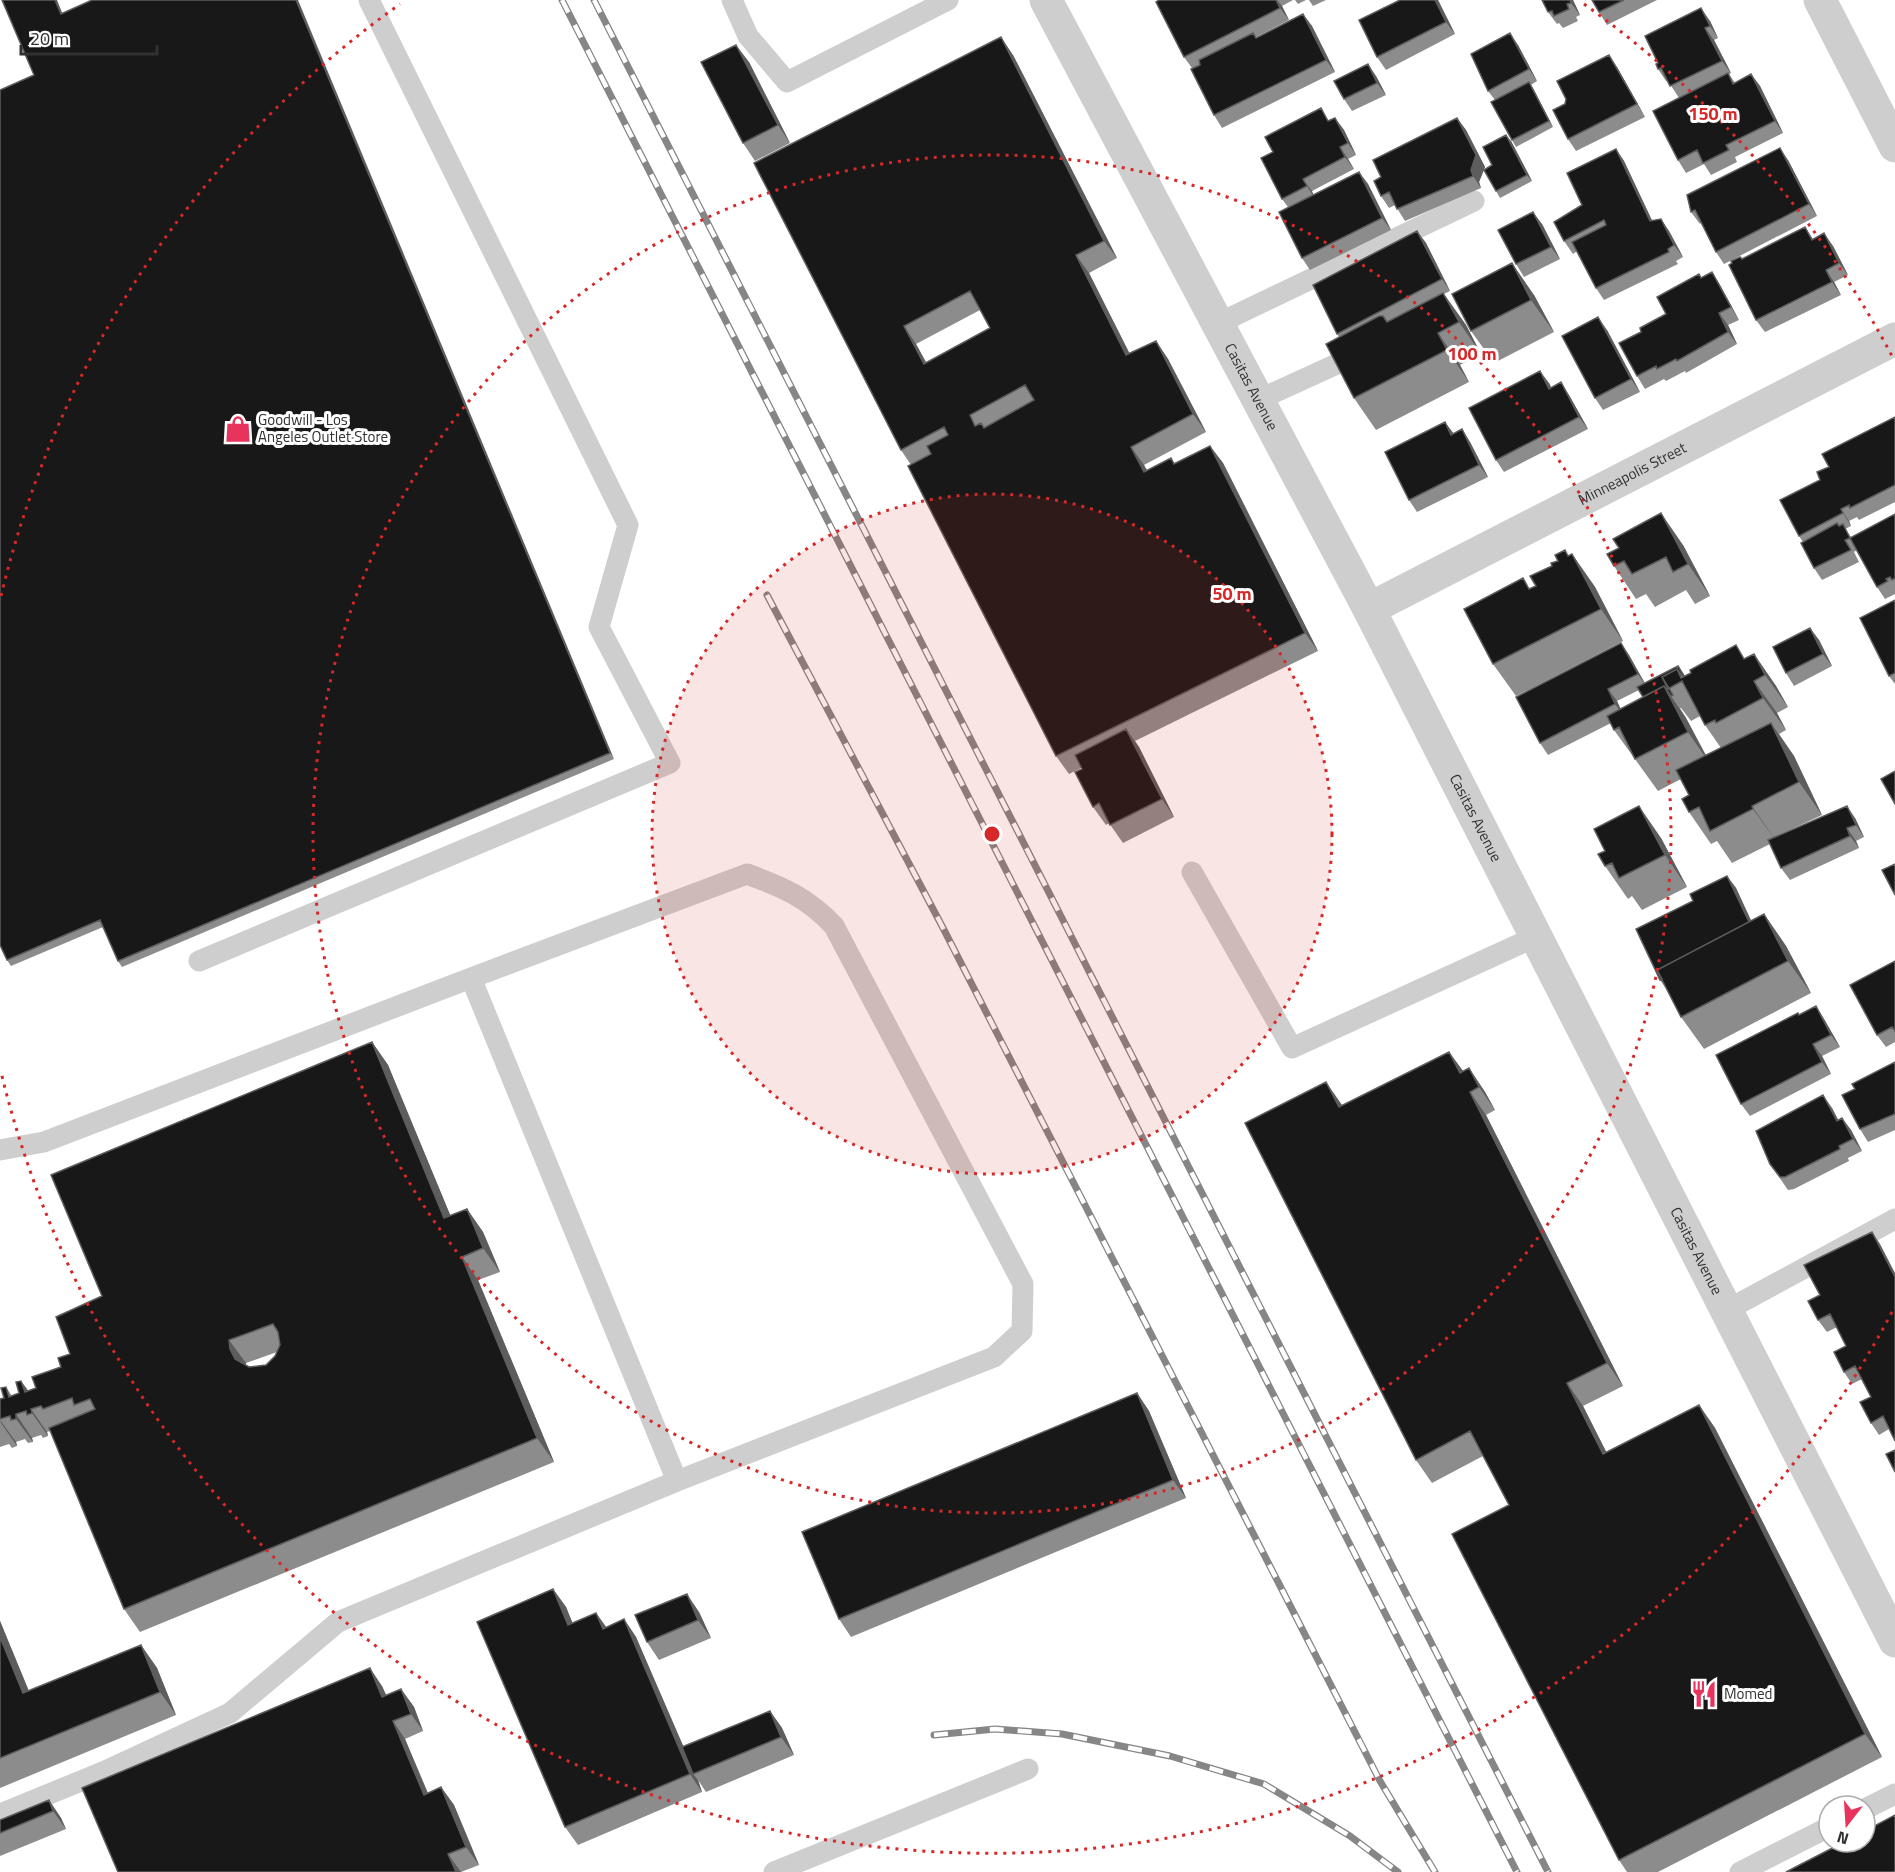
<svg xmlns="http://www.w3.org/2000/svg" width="1895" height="1872" viewBox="0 0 1895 1872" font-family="'Titillium Web',sans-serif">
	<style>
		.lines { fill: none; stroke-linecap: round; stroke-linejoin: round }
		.service { stroke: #cecece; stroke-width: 21 }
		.minor { stroke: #cecece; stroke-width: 33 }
		.rail-casing { stroke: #868686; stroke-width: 7 }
		.rail { stroke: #fff; stroke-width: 4.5; stroke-dasharray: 14; stroke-linecap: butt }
		.wall { fill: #8c8c8c; fill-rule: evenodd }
		.shaded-wall { fill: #5d5d5d }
		.building { fill: #181818; stroke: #5d5d5d; stroke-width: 1.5; fill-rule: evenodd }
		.ring { fill: none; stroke: #d62828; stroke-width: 3; stroke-dasharray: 3 6 }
		.labels { text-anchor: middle; stroke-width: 6; stroke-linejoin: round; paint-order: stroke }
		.street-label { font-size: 15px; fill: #313131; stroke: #fff }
		.poi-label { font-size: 15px; fill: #313131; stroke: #fff; text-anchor: start }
		.centre { fill: #d62828; stroke: #fff; stroke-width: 3 }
		.ring-label { font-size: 18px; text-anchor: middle; font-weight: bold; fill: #d62828; stroke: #fff; stroke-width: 6; stroke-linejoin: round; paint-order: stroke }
	</style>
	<rect width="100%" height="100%" fill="#fff"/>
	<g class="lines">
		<path class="service" d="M732,0L748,36L787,82L948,0
			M1217,324L1474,201
			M1258,400L1361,353
			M1192,872L1292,1048L1535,937
			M199,961L670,763L599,627L628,525L369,0
			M471,978L747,874C783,887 808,898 834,926L1023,1284L1022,1331L994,1357L677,1481
			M0,1150L44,1142L471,978L677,1481L338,1622L230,1713L103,1772L0,1814
			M1727,1310L1895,1219
			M1865,1809L1895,1794
			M774,1872L1028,1769
			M1740,1872L1829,1827"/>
		<g class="minor">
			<path id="s1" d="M1046,0L1369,609L1895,1641"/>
			<path d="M1820,0L1895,146"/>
			<path id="s2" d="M1369,609L1895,339"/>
		</g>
		<defs>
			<path id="rail" d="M562,0L1517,1872
				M594,0L1548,1872
				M767,595L942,926L1380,1781L1435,1872
				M934,1735L995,1729L1062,1734L1170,1756L1264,1784L1350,1836L1398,1872"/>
		</defs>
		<use href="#rail" class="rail-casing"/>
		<use href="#rail" class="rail"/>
	</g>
	<path class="wall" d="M92,0L614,759L122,967L118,961L103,927L11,966L7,960L34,75L62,13Z
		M1159,0H1293L1282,6L1289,20L1256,37V38L1303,14L1312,26L1335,72L1222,128L1214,115L1192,68L1184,57Z
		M1295,0H1306L1298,4Z
		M1309,0H1326L1313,6Z
		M1438,0L1455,34L1386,70L1377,57Z
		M1573,0L1580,15L1576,17L1578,21L1563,28L1559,23L1557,24L1548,12Z
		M1592,0H1657L1607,25L1599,12Z
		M1710,21L1718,38L1714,40L1731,73L1729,74L1735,83L1751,74L1760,86L1783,133L1735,157L1737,162L1711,175L1704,164L1686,173L1678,160L1679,98L1668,81H1666L1658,69V63Z
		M1518,45L1537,81L1531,85L1553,127L1516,147L1512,140L1495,100L1488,91Z
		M1013,55L1117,258L1089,273L1129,353L1156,341L1168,359L1206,432L1144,465L1147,470L1174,463L1210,446L1223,463L1318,651L1135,741L1139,747L1174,817L1123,843L1109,823L1106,825L1093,807L1081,768L1069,774L1056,756L911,465L901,450L754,163ZM980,310L990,328L926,362L916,344Z
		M749,62L790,143L755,161L743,143Z
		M1617,67L1645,117L1576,151L1568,139L1565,104Z
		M1376,76L1386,95L1352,111L1344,99Z
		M1335,118L1344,130L1356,155L1348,159L1354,169L1312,191L1313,195L1359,172L1368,184L1391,230L1310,270L1302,258L1288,207L1282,199L1330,120Z
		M1457,118L1466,130L1485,167L1479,182L1481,188L1405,221L1395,205L1389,208L1381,196V177Z
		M1511,141L1532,181L1500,198L1496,191L1492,165Z
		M1616,149L1624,161L1652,221L1661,219L1669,231L1683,257L1676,261L1678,264L1604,300L1596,288L1577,251L1573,254L1564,241L1582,205Z
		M1788,160L1817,216L1724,264L1716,252L1701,223L1700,224L1691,212Z
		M1542,224L1560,259L1524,277L1516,264Z
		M1805,227L1813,239L1833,246L1848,275L1834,282L1841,295L1765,332L1756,320L1742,259Z
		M1417,231L1426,243L1450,291L1444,294L1466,325L1481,354L1460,365L1469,382L1376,430L1354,398L1339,337L1337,334Z
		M1712,272L1720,285L1739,320L1728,325L1737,344L1686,373L1685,371L1666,381L1664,379L1645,389L1637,376L1641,332L1666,314L1702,277Z
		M1534,295L1554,332L1494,363L1471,331Z
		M1607,330L1640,392L1603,410L1595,398Z
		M1549,383L1551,388L1569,395L1588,429L1504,472L1496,460Z
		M1895,417V502L1859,520L1857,517L1849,521L1851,526L1845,529L1851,537L1895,514V594L1885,599L1877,587L1857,550L1854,552L1859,562L1822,580L1814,568L1803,542L1799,536L1820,480L1829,467Z
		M1445,422L1453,434L1462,429L1470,442L1488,477L1417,512L1409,500Z
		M1683,545L1710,596L1695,604L1686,590L1655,607L1646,594L1636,599L1614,566L1607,554Z
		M1572,554L1595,587L1623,641L1516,696L1493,664L1530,589L1536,586L1558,561Z
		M1895,600V684L1889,676Z
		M1810,628L1819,640L1832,666L1794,686L1786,673Z
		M1621,643L1629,655L1645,683L1678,666L1685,676L1745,658L1754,654L1776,686L1788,707L1777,713L1786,730L1779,734L1794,756L1822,815L1777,836L1855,818L1864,837L1856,841L1859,848L1790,880L1781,868L1770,844L1732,863L1717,841L1711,844L1689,812V795L1681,779L1658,791L1614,730L1611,723L1548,755L1540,743ZM1639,690L1643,697L1620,709L1617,701ZM1680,708H1681L1691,721L1700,716L1705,725L1721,748L1706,755L1686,718Z
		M1661,838L1687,887L1642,910L1632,896L1628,899L1605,866Z
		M1727,876L1736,888L1751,921L1764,914L1786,946L1811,993L1704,1049L1681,1017L1669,992L1660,980L1693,901Z
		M1895,961V1042L1886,1047L1877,1035Z
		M1816,1006L1824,1019L1840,1047L1822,1056L1831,1074L1750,1116L1741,1104L1799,1015Z
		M372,1042L388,1065L450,1215L467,1209L483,1232L500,1272L478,1280L554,1462L140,1632L124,1609L50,1431L47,1432L48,1436L43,1438L41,1435L32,1438L33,1442L28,1443L25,1439L16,1442L17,1446L12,1448L9,1444L0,1447V1399L4,1398L6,1387L12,1396L19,1393L21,1381L28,1391L36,1388L61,1367L70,1354L102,1296ZM277,1352L275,1356L266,1365L249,1367L246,1365V1363Z
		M1449,1052L1463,1071L1469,1068L1485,1092L1495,1110L1486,1115L1623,1386L1583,1406L1606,1452L1699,1405L1715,1428L1882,1757L1658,1872H1627L1619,1860L1509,1505L1483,1456L1432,1483L1416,1460L1343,1106Z
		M1895,1062V1130L1868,1142L1860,1129L1855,1089Z
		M1832,1108L1838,1120L1842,1118L1851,1130L1862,1151L1848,1158L1849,1161L1794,1189L1788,1190L1770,1164Z
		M1880,1244L1889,1429L1879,1435L1871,1423V1397L1862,1379L1852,1384L1844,1372L1846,1346L1837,1327L1827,1332L1818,1320L1820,1295Z
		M1137,1393L1149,1411L1186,1498L851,1637L839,1619Z
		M553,1589L566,1607L572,1623L596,1613L606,1627L624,1619L636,1637L683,1747L770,1711L782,1728L794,1755L706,1792L698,1780L702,1792L578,1845L565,1827Z
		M699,1612L711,1638L659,1660L647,1642Z
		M0,1621L29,1691L141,1645L157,1668L176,1715L0,1788Z
		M382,1686L386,1695L401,1689L414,1707L423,1731L405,1739L428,1793L441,1787L454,1805L479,1865L461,1872H118Z
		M49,1800L61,1818L66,1829L0,1856V1820Z"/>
	<path class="shaded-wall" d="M55,0H57L65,20L61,14Z
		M296,0H298L614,759L610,753Z
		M1276,0H1277L1282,6L1289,20L1280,8Z
		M1435,0H1438L1455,34L1446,22Z
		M1570,0H1573L1580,15L1571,3Z
		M1701,8L1710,21L1718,38L1710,26Z
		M1303,14L1312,26L1335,72L1326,60Z
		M1705,28L1714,40L1731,73L1722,61Z
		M1510,33L1518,45L1537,81L1529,69Z
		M1001,37L1013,55L1117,258L1104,241Z
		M736,45L749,62L790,143L778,125Z
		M1609,55L1617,67L1645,117L1637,104Z
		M1368,64L1376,76L1386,95L1377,83Z
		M1751,74L1760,86L1783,133L1775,121Z
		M1529,82L1533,88L1553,127L1549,121Z
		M1335,118L1344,130L1356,155L1348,143Z
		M1457,118L1466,130L1485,167L1479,182L1481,188L1473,176Z
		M1506,135L1511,141L1532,181L1527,175Z
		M1340,147L1348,159L1354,169L1345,157Z
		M1780,148L1788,160L1817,216L1809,204Z
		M1616,149L1624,161L1658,233L1650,221Z
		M1359,172L1368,184L1391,230L1382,218Z
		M1303,179L1312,191L1315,199L1307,186Z
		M1533,212L1542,224L1560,259L1551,247Z
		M1661,219L1669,231L1683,257L1674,245Z
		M1417,231L1426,243L1450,291L1442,279Z
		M1824,233L1833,246L1848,275L1839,263Z
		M1076,255L1089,273L1139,372L1126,355Z
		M1512,263L1534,295L1554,332L1531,300Z
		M1826,270L1834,282L1841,295L1832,282Z
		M1712,272L1720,285L1739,320L1731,307Z
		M1443,293L1466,325L1481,354L1459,322Z
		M1719,313L1728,325L1737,344L1728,332Z
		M1598,317L1607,330L1640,392L1631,379Z
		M904,326L916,344L936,381L924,364Z
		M1438,333L1460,365L1469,382L1447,350Z
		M1156,341L1168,359L1206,432L1193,414Z
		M1540,371L1549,383L1558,401L1549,389Z
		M1561,382L1569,395L1588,429L1579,417Z
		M1445,422L1454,434L1451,435Z
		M1462,429L1470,442L1488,477L1479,465Z
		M1210,446L1223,463L1318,651L1305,633Z
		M1131,447L1144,465L1156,490L1144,472Z
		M1841,509L1849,521L1851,526L1843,513Z
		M1661,513L1683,545L1710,596L1688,564Z
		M1572,554L1595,587L1623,641L1601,609Z
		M1810,628L1819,640L1832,666L1823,654Z
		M1621,643L1629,655L1646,686L1638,674Z
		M1754,654L1776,686L1788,707L1765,675Z
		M1754,681L1777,713L1786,730L1763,698Z
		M1664,686L1686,718L1710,764L1688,732Z
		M1608,689L1617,701L1624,716L1615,704Z
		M1771,723L1794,756L1822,815L1799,782Z
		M1126,729L1139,747L1174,817L1162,799Z
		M1639,806L1661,838L1687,887L1665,855Z
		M1752,806L1774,838L1776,841L1753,809Z
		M1847,806L1855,818L1864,837L1856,825Z
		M1847,828L1856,841L1859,848L1850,836Z
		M1727,876L1736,888L1763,946L1754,934Z
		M1764,914L1786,946L1811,993L1788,961Z
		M1816,1006L1824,1019L1840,1047L1831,1035Z
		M372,1042L388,1065L461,1241L444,1218Z
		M1813,1044L1822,1056L1831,1074L1822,1062Z
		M1449,1052L1466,1075L1460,1073Z
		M1469,1068L1485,1092L1495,1110L1479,1087Z
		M1326,1082L1342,1105L1356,1131L1339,1107Z
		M1470,1092L1486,1115L1623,1386L1607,1363Z
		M1823,1095L1832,1108L1845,1133L1837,1121Z
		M1842,1118L1851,1130L1862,1151L1853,1139Z
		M467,1209L483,1232L500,1272L483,1248Z
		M1872,1232L1880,1244L1895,1273V1277Z
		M462,1257L478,1280L554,1462L537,1438Z
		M229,1340L246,1363V1372L235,1359L230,1349Z
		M21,1381L38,1404L25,1392Z
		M1567,1383L1583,1406L1619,1477L1603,1454Z
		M1137,1393L1149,1411L1186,1498L1173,1480Z
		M1699,1405L1715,1428L1882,1757L1865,1734Z
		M31,1409L47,1432L48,1436L32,1413Z
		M16,1414L32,1438L33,1442L16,1419Z
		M0,1420L16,1442L17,1446L1,1423Z
		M553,1589L566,1607L581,1643L568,1625Z
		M687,1594L699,1612L711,1638L698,1620Z
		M596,1613L609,1631L603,1629Z
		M624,1619L636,1637L695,1773L693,1774L698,1780L702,1792L690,1774Z
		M0,1621L39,1716L23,1693L0,1637Z
		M141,1645L157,1668L176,1715L160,1692Z
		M370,1668L382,1686L395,1715L382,1697Z
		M401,1689L414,1707L423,1731L411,1714Z
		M770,1711L782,1728L794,1755L781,1737Z
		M393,1721L405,1739L436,1813L424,1795Z
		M441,1787L454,1805L479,1865L466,1847Z
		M49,1800L61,1818L66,1829L53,1811Z
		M448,1854L461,1872H456Z"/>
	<path class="building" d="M2,0H55L61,14L92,0H296L610,753L118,961L100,920L7,960L0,945V90L34,75Z
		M1159,0H1276L1280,8L1184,57L1156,2Z
		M1400,0H1435L1446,22L1377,57L1359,20Z
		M1542,0H1570L1571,3L1567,4L1569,9L1554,16L1552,11L1548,12Z
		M1592,0H1624L1599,12Z
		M1701,8L1710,26L1705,28L1722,61L1670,86L1661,68L1658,69L1656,64L1658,63L1645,36Z
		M1303,14L1326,60L1214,115L1191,69L1200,65L1199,60L1253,33L1256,38Z
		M1510,33L1529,69L1488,91L1471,54Z
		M1001,37L1104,241L1076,255L1126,355L1156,341L1193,414L1131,447L1144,472L1171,458L1174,464L1210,446L1305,633L1056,756L908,466L931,454L927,446L948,435L944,427L901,450L754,163ZM970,291L990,328L924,364L904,326ZM1025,385L1034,400L984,428L981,423L975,426L970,415Z
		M736,45L778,125L743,143L701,62Z
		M1609,55L1637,104L1568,139L1553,110L1565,104L1566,99L1557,81Z
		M1368,64L1377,83L1344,99L1334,81Z
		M1728,73L1733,84L1751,74L1775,121L1726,145L1729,150L1703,163L1697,150L1678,160L1653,111Z
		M1529,82L1549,121L1512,140L1491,102Z
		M1321,108L1328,121L1335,118L1348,143L1340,147L1345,157L1303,179L1307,186L1282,199L1261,158L1273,152L1265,137Z
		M1457,118L1476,155L1471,170L1473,176L1397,209L1389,192L1381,196L1374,181L1381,177L1373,160Z
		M1506,135L1527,175L1496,191L1484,170L1492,165L1483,147Z
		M1780,148L1809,204L1716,252L1695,210L1691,212L1687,195Z
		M1616,149L1650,221L1661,219L1674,245L1668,249L1669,252L1596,288L1572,242L1606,225L1604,220L1564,241L1554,222L1582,205L1567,173Z
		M1359,172L1382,218L1302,258L1279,212Z
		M1533,212L1551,247L1516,264L1498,230Z
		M1805,227L1812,240L1824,233L1839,263L1826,270L1832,282L1756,320L1729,265L1732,263L1731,261L1740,257L1742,259Z
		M1417,231L1442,279L1337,334L1313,285Z
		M1512,263L1531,300L1471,331L1452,294Z
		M1712,272L1731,307L1719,313L1728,332L1677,361L1676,359L1657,369L1656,366L1637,376L1619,343L1641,332L1640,328L1666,314L1657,297L1699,274L1701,278Z
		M1443,293L1459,322L1438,333L1447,350L1354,398L1326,344L1379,316H1383L1387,322Z
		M1598,317L1631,379L1595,398L1562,336Z
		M1540,371L1549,389L1561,382L1579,417L1496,460L1469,408Z
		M1895,417V485L1850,508L1849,505L1841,509L1843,513L1799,536L1780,500L1820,480L1817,472L1829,467L1822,454Z
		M1445,422L1451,435L1462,429L1479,465L1409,500L1385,452Z
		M1661,513L1688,564L1673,572L1666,557L1632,574L1624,561L1614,566L1607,554L1619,548L1613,539Z
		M1895,514V578L1892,580L1890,577L1886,579L1888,581L1877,587L1850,538Z
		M1837,523L1839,526L1843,524L1850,538L1845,540L1851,550L1814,568L1801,543Z
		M1565,550L1568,556L1572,554L1601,609L1493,664L1464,609L1523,578L1529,589L1536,586L1530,576L1552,566L1551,563L1558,561L1555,555Z
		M1895,600V673L1889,676L1860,618Z
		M1810,628L1823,654L1786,673L1773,647Z
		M1621,643L1638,674L1608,689L1615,704L1540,743L1516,697Z
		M1736,645L1744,659L1754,654L1765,675L1754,681L1763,698L1716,723L1715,720L1705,725L1682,681L1668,689L1662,677L1677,669L1681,678L1691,673L1690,670Z
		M1678,666L1684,676L1683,677L1677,669L1662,677L1673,695L1671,696L1664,686L1643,697L1637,687Z
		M1664,686L1688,732L1635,759L1619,727L1614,730L1607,716Z
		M1771,723L1799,782L1752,806L1753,809L1710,831L1699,807L1689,812L1682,799L1689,795L1676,770Z
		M1126,729L1162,799L1110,825L1099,803L1093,807L1075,772L1082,769L1075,755Z
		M1895,771V804L1881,779Z
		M1639,806L1665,855L1619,878L1612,863L1605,866L1598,854L1605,851L1594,829Z
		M1847,806L1856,825L1847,828L1850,836L1781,868L1768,840Z
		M1895,864V895L1882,870Z
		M1727,876L1749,922L1657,970L1662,979L1660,980L1636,929L1693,901L1690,894Z
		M1764,914L1788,961L1681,1017L1657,970Z
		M1895,961V1031L1892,1027L1877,1035L1850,985Z
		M1816,1006L1831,1035L1813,1044L1822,1062L1741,1104L1716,1055L1798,1013L1799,1015Z
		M372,1042L444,1218L467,1209L483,1248L462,1257L537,1438L124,1609L49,1428L95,1409L90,1399L74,1405L72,1398L43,1409L41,1406L31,1409L32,1413L27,1415L26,1411L16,1414V1419L11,1420L10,1416L0,1419V1399L4,1398L1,1388L6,1387L9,1397L19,1393L16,1382L21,1381L25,1392L36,1388L32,1377L61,1367L58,1358L70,1354L56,1317L102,1296L51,1175ZM273,1324L278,1332L280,1345L275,1356L266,1365L249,1367L235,1359L230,1349L229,1340Z
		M1449,1052L1460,1073L1469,1068L1479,1087L1470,1092L1607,1363L1567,1383L1603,1454L1699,1405L1865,1734L1619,1860L1452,1534L1509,1505L1470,1431L1416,1460L1245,1123L1326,1082L1339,1107Z
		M1895,1062V1114L1860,1129L1842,1095L1855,1089L1852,1084Z
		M1823,1095L1837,1121L1842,1118L1853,1139L1839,1146L1840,1149L1785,1177H1780L1770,1164L1756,1131Z
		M1872,1232L1895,1277V1441L1883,1416L1871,1423L1860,1402L1871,1397L1855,1366L1844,1372L1834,1352L1846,1346L1830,1314L1818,1320L1808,1301L1820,1295L1804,1265Z
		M1137,1393L1173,1480L839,1619L802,1532Z
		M1895,1450V1472L1886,1454Z
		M553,1589L568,1625L596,1613L603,1629L624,1619L690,1774L565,1827L477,1622Z
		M687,1594L698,1620L647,1642L635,1615Z
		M0,1637L23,1693L141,1645L160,1692L0,1758Z
		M370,1668L382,1697L401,1689L411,1714L393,1721L424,1795L441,1787L466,1847L448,1854L456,1872H118L82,1788Z
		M770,1711L781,1737L693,1774L682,1747Z
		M49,1800L53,1811L0,1833V1820Z
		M1895,1815V1871L1893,1872H1786L1844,1842H1865V1831Z"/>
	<circle cx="992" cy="834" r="340" fill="#d62828" fill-opacity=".12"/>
	<g class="ring">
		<circle cx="992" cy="834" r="340"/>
		<circle cx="992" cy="834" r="679"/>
		<path d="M1892 1312A1019 1019 0 0 1 1 1072M1 596A1019 1019 0 0 1 400 4M1584 4A1019 1019 0 0 1 1892 356"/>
	</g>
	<defs>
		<symbol id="shop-bare" viewBox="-9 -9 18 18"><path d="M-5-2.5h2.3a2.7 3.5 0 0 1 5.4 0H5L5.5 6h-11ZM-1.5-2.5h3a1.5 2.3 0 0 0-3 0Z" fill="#e8335c" stroke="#fff" stroke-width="2.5" paint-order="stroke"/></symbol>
		<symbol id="restaurant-bare" viewBox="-9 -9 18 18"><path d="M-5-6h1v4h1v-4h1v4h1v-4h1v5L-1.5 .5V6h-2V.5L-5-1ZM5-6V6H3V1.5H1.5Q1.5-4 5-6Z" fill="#e8335c" stroke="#fff" stroke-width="2.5" paint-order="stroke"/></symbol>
	</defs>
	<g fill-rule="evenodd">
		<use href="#shop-bare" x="219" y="410" width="38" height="38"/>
		<use href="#restaurant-bare" x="1685" y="1675" width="38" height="38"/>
	</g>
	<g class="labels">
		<g class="street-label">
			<text dy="5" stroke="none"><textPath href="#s1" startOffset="438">Casitas Avenue</textPath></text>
			<text dy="5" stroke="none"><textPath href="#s2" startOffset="296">Minneapolis Street</textPath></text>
			<text dy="5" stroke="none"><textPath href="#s1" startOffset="924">Casitas Avenue</textPath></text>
			<text dy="5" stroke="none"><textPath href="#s1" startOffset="1410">Casitas Avenue</textPath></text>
		</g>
		<g class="poi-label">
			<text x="258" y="425">Goodwill - Los<tspan x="258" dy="17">Angeles Outlet Store</tspan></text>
			<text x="1724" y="1699">Momed</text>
		</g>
	</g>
	<circle cx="992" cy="834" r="9" class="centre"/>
	<g class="ring-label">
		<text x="1713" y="120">150 m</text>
		<text x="1472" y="360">100 m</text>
		<text x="1232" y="600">50 m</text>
	</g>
	<g transform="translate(1847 1824) rotate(197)"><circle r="28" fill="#ffffff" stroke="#adadad" stroke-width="1.5"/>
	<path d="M0-4.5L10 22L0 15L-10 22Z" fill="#e8335c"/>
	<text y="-9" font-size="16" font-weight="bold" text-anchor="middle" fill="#313131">N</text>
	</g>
	<path d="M21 45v9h136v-9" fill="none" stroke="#313131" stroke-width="3"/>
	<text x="30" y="45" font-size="18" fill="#313131" stroke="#ffffff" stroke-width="4.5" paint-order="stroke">20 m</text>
</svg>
